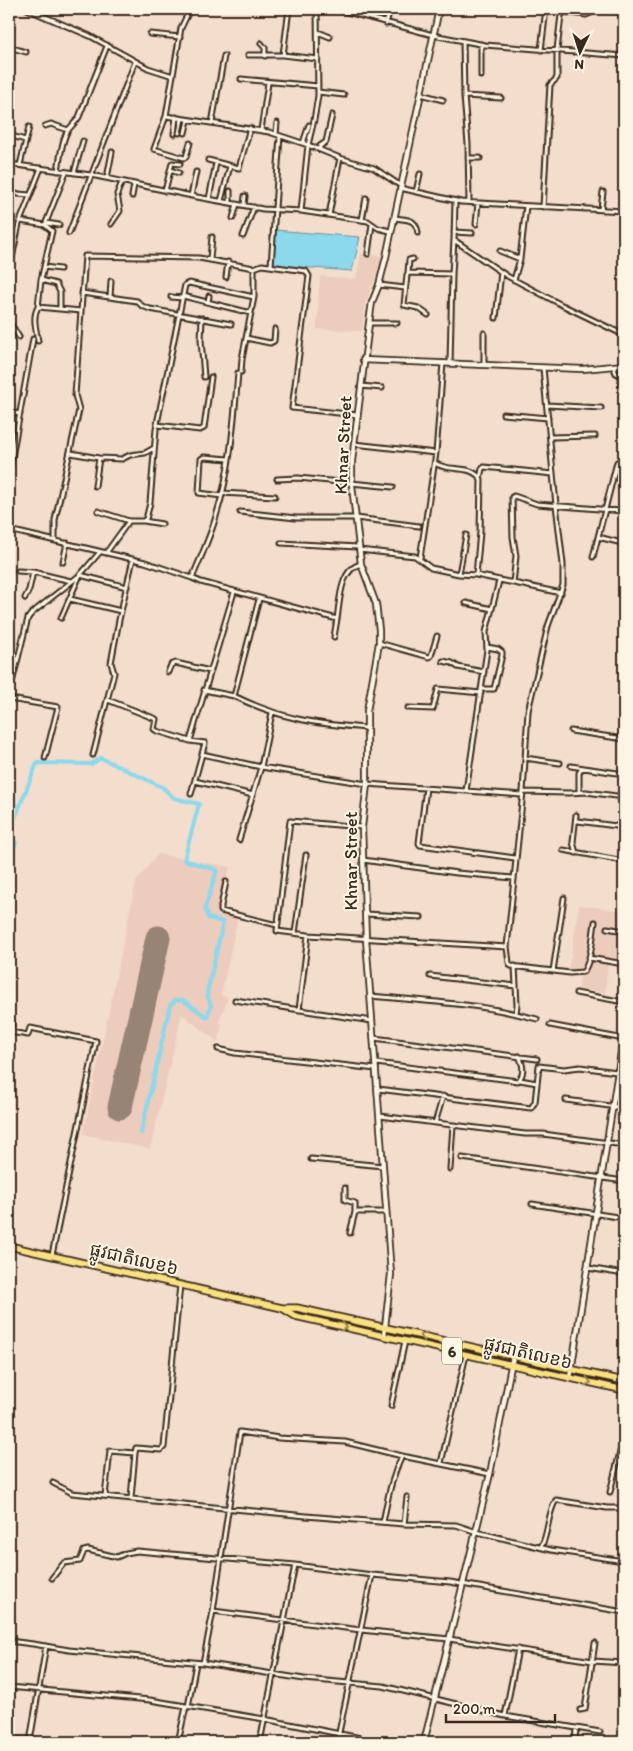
<svg xmlns="http://www.w3.org/2000/svg" width="633" height="1751" viewBox="0 0 633 1751" font-family="Itim,'Noto Sans Khmer',sans-serif">
	<style>
		.built { fill: #ecccbc }
		.water { fill: #8cd8ec; stroke: #6c929a }
		.lines { fill: none; stroke-linecap: round; stroke-linejoin: round }
		.canal { stroke: #8cd8ec; stroke-width: 4 }
		.runway { stroke: #978476; stroke-width: 25 }
		.street-casing { stroke: #3b2a1e; stroke-width: 7 }
		.secondary-casing { stroke: #3b2a1e; stroke-width: 8 }
		.highway-casing { stroke: #3b2a1e; stroke-width: 9 }
		.street { stroke: #fcf5e5; stroke-width: 3 }
		.secondary { stroke: #fcf5e5; stroke-width: 4.5 }
		.highway { stroke: #fae180; stroke-width: 5.5 }
		.oneway { stroke: #9a864f }
		.labels { text-anchor: middle; stroke-width: 4; stroke-linejoin: round; paint-order: stroke }
		.shield { fill: #fcf5e5; stroke: #75675a; stroke-width: 1 }
		.shield-label { font-size: 16px; font-weight: bold; fill: #3b2a1e }
		.street-label { font-size: 18px; fill: #3b2a1e; stroke: #fcf5e5 }
	</style>
	<rect width="100%" height="100%" fill="#f3ddcd"/>
	<filter id="ink" filterUnits="userSpaceOnUse"><feTurbulence type="fractalNoise" baseFrequency=".02" numOctaves="2"/><feDisplacementMap in="SourceGraphic" scale="10" xChannelSelector="R" yChannelSelector="G"/><feConvolveMatrix kernelMatrix="1 2 1 2 8 2 1 2 1" color-interpolation-filters="sRGB"/></filter>
	<g filter="url(#ink)">
		<path class="built" d="M361,254L383,256L378,281H374L365,304L362,331L317,329L320,276L356,279Z
			M158,854L230,867L218,911L238,916L221,995L228,997L219,1022L222,1024L218,1042L182,1014L150,1149L83,1134L136,882Z
			M579,905L624,911V926L619,925L618,929L624,931V964L608,962L605,993L579,989L580,975L568,973Z"/>
		<path class="water" d="M274,230L360,237L352,271L272,265Z"/>
		<g class="lines">
			<path class="canal" d="M9,833L37,763L91,764L101,758L162,787L174,798L199,804L184,860L217,870L205,908L208,918L223,922L207,993L211,1006L207,1017L183,1000H175L170,1006L141,1133
				M9,836L16,843L9,859"/>
			<path class="runway" d="M120,1107L158,938"/>
			<defs>
				<path id="street" d="M27,9L90,36L148,68L173,76
					M190,9L181,28L166,116L154,149L184,158L186,157L190,143
					M336,9L433,35L485,45L624,56
					M605,9L624,13
					M565,12L586,15L593,12
					M386,24L390,9
					M318,32L330,37
					M150,34L180,37
					M463,41L464,96L468,144L469,202
					M261,43L265,48V56
					M481,44V76
					M9,47L26,52
					M541,50L546,9
					M248,55H283L318,59
					M283,55L289,9
					M241,79L318,86
					M318,92L344,95
					M421,94L443,100
					M464,96L501,98
					M166,116L269,132L308,145L340,158L374,168L401,186
					M212,123L224,56
					M45,126L51,124L68,130
					M261,130L268,83
					M179,133L182,119
					M185,133L188,120
					M174,134L176,117
					M276,134L277,123
					M9,135L25,140
					M303,143L309,125
					M320,149V146L326,142L332,115
					M468,158H480
					M208,160L239,168L250,128
					M9,164L91,175L197,197L263,209L301,211L368,221L378,228L390,231
					M20,165L29,127
					M170,170L179,173
					M58,171C60,159 61,145 66,134C69,127 75,124 79,117L107,46
					M74,173L83,141
					M107,178L112,152
					M400,188L461,202L624,211
					M165,191L172,163L180,164
					M230,191V203
					M416,192L420,174
					M18,194L30,195
					M132,196L134,185
					M191,196L196,172
					M209,199L216,163
					M221,201L230,166
					M455,201L454,240L507,276L562,305L624,335
					M244,205L245,196
					M543,207L550,85L557,78V50L561,15L569,9
					M601,209L603,192
					M301,211L308,145L314,120L318,96L317,9
					M329,215L340,158
					M233,218L237,204
					M394,218C407,220 416,218 418,233
					M362,220L366,198
					M20,221L45,225L52,231L41,280L38,307L81,311
					M46,223L59,225
					M111,224L120,211L117,194L122,182
					M476,224L478,203
					M45,225L66,172
					M454,232L472,233
					M69,233L135,62
					M243,236L254,207
					M500,251L520,259
					M368,254L372,224
					M210,259L212,237
					M271,266L280,136
					M44,267L60,269
					M9,273L19,224L41,168
					M408,273L409,260L413,259
					M226,277L228,262
					M41,280L56,284L60,292V309
					M514,280L520,259L526,206
					M379,285L405,288
					M82,293L137,301L142,306L150,309L231,324
					M183,296L251,313
					M110,297L111,281
					M171,297L182,298
					M208,302L209,296
					M38,307C32,317 36,329 38,341
					M428,315L418,308L404,305L407,275L408,273L452,274L454,240
					M202,318L201,340L204,377
					M496,318L501,272
					M9,321L19,337
					M369,323H397
					M484,333V365
					M246,338L270,343L274,341L275,329
					M450,364L452,274
					M613,366L616,373L624,377
					M543,368L556,505L563,564V585L548,626L528,711L523,792L507,947L509,963L511,966L570,973L583,972C591,963 593,935 595,922
					M241,372L242,359L254,297V268
					M361,386L382,388
					M547,405L601,408
					M9,412L20,414
					M503,414L548,418
					M157,425L200,430L204,428L211,377
					M550,437L595,436
					M354,444L436,453
					M71,453L99,458L122,459L130,455L145,453L154,448
					M435,463C449,473 469,463 481,479L480,532L476,575
					M9,474L33,339
					M480,478L482,469L484,467L553,474
					M277,479L298,478L393,487
					M95,486L99,458
					M222,493L275,496
					M222,496L199,493L201,459L204,457L229,459
					M98,511L129,521H143L146,519L150,503L156,429L185,285L189,283L254,297
					M240,512L296,518H356L419,526
					M144,521L162,524
					M9,530L145,562L192,578L201,582L337,619C340,600 340,569 361,564
					M598,537L622,543
					M55,540V520L79,410L75,395L85,256L199,258L254,268L262,265L306,271L309,276L292,408L357,415
					M281,543L358,547
					M359,550L415,556L431,568L459,574L476,575L561,593
					M106,553L129,521
					M593,557L617,462L624,458
					M420,558L436,453L443,363
					M63,562L67,543
					M18,571L33,572L71,581
					M459,574L466,535
					M192,578C201,557 211,535 217,513C231,469 234,419 238,373
					M513,583L516,556L513,537L512,497L514,496L537,504L624,511
					M25,598L29,590L33,572
					M70,599L121,611
					M259,599L234,696C281,719 315,724 367,728
					M466,603L492,609
					M61,618L80,575L100,552
					M334,637L337,619
					M379,643L429,657L431,656L437,636
					M443,661L452,663L458,667L484,672
					M168,672L171,665L176,663L210,671
					M481,689H494L502,655V652L498,649L487,647
					M204,690L234,696
					M108,700L156,719L154,729L157,731L190,741L205,743L191,794
					M408,708L433,709L438,689L481,693
					M571,731L624,739
					M190,741L234,592
					M202,754L261,767L367,784L522,795
					M93,755L114,673L111,663L119,620L133,559
					M45,758L58,707L10,699L9,695L28,618L32,613L80,575L127,587
					M525,758L560,763
					M571,766L624,774
					M195,781L253,795
					M426,788L419,843L420,845L515,858
					M466,791L487,650L486,632L499,581
					M523,792L569,793L586,792L624,797
					M579,792V773L582,768
					M576,815L573,842L576,853
					M578,821L624,827
					M362,827L290,821L277,931L308,935L507,947
					M239,840L261,767L272,713
					M563,850L624,861
					M363,860L457,873L513,878
					M226,882L221,906V911L277,925
					M365,914L421,917
					M607,928L624,931
					M295,933L306,855
					M589,958L624,964
					M515,966L517,1005L516,1013
					M553,971L564,898
					M430,976L516,986
					M576,993L624,1002
					M371,996C426,1001 483,1004 537,1019
					M235,1000L372,1021
					M299,1010L308,935
					M9,1020L12,1021L10,1032L28,1035L30,1028L96,1041L52,1255
					M550,1025L624,1039
					M374,1038L537,1059
					M218,1049L235,1053L376,1069
					M376,1063L518,1081C525,1074 523,1064 519,1056
					M520,1080L537,1083
					M378,1089L531,1108L535,1102L539,1066L564,1069L580,1067L624,1073
					M566,1100L624,1108
					M380,1116L525,1134H543L624,1145
					M435,1123L443,1096
					M462,1158L624,1181
					M311,1159L383,1166
					M450,1169L453,1125
					M345,1188V1200L355,1203V1212H386
					M532,1204L624,1218
					M350,1233L355,1212
					M588,1268L624,1274
					M391,1406L405,1341
					M441,1463L466,1355
					M53,1483L72,1493L306,1516L404,1524L456,1525L477,1532L551,1550L624,1561
					M610,1492L624,1436
					M105,1496L110,1451L135,1453L136,1448L161,1450L164,1447L180,1285
					M131,1498L135,1453
					M383,1522C388,1498 391,1478 402,1456
					M404,1524L407,1497
					M541,1547C549,1533 547,1514 556,1500L607,1508H624
					M52,1578L64,1563L80,1561L84,1551L88,1550L117,1557L126,1553L137,1551L295,1565L372,1575L450,1582L624,1612
					M213,1611L361,1630L449,1639L593,1661L624,1663
					M9,1641L33,1644L69,1650L203,1663L304,1679L383,1686L505,1716L600,1732
					M203,1663L213,1611L240,1432L279,1438L345,1442L402,1456L490,1474
					M9,1687L150,1700L264,1719L381,1742
					M188,1707L196,1663
					M580,1710L585,1709L595,1643
					M505,1716L518,1649
					M9,1739L46,1742
					M30,1741L46,1646
					M178,1742L186,1707
					M260,1742L295,1565
					M337,1742L372,1575
					M575,1742L576,1728"/>
				<path id="secondary" d="M363,360L583,369L624,365
					M384,1336L391,1274L366,939L362,827L367,784V711L379,643V630L376,604L361,564L352,485V461L369,323L372,302L379,285L386,257L439,9
					M570,1378L624,1033
					M424,1742L490,1474L513,1356"/>
				<path id="highway" d="M9,1246L282,1308H297L624,1381
					M282,1308L295,1316L624,1390"/>
			</defs>
			<use href="#street" class="street-casing"/>
			<use href="#secondary" class="secondary-casing"/>
			<use href="#highway" class="highway-casing"/>
			<use href="#street" class="street"/>
			<use href="#secondary" class="secondary"/>
			<use href="#highway" class="highway"/>
		</g>
		<defs><path id="oneway-chevron" d="M-2-3.5L2.5 0L-2 3.5" fill="none" stroke-width="1.6" stroke-linecap="round" stroke-linejoin="round" transform="scale(1.25)"/></defs>
		<g class="oneway">
			<use href="#oneway-chevron" transform="translate(344 1327) rotate(13)"/>
			<use href="#oneway-chevron" transform="translate(423 1336) rotate(-167)"/>
			<use href="#oneway-chevron" transform="translate(588 1382) rotate(13)"/>
		</g>
	</g>
	<g class="labels">
		<rect class="shield" x="442" y="1337.5" width="20" height="27" rx="4"/>
		<g class="shield-label">
			<text x="452" y="1357">6</text>
		</g>
		<g class="street-label">
			<text transform="translate(343 445) rotate(-87)" y="6">Khnar Street</text>
			<text transform="translate(351 861) rotate(-90)" y="6">Khnar Street</text>
			<text transform="translate(134 1259) rotate(13)" y="6">ផ្លូវជាតិលេខ៦</text>
			<text transform="translate(528 1353) rotate(13)" y="6">ផ្លូវជាតិលេខ៦</text>
		</g>
	</g>
	<rect width="633" height="1751" fill="none" stroke="#fcf5e5" stroke-width="30"/>
	<rect x="15" y="15" width="603" height="1721" fill="none" stroke="#3b2a1e" stroke-width="2" filter="url(#ink)"/>
	<g transform="translate(580 52) rotate(184)" stroke="#fcf5e5" stroke-width="4" paint-order="stroke">
	<path d="M0-4L9 19L0 12L-9 19Z" fill="#3b2a1e"/>
	<text y="-8" font-size="14" font-weight="bold" text-anchor="middle" fill="#3b2a1e">N</text>
	</g>
	<path d="M446 1714v8h109v-8" fill="none" stroke="#3b2a1e" stroke-width="2.5"/>
	<text x="453" y="1714" font-size="15" fill="#3b2a1e" stroke="#fcf5e5" stroke-width="4" paint-order="stroke">200 m</text>
</svg>
